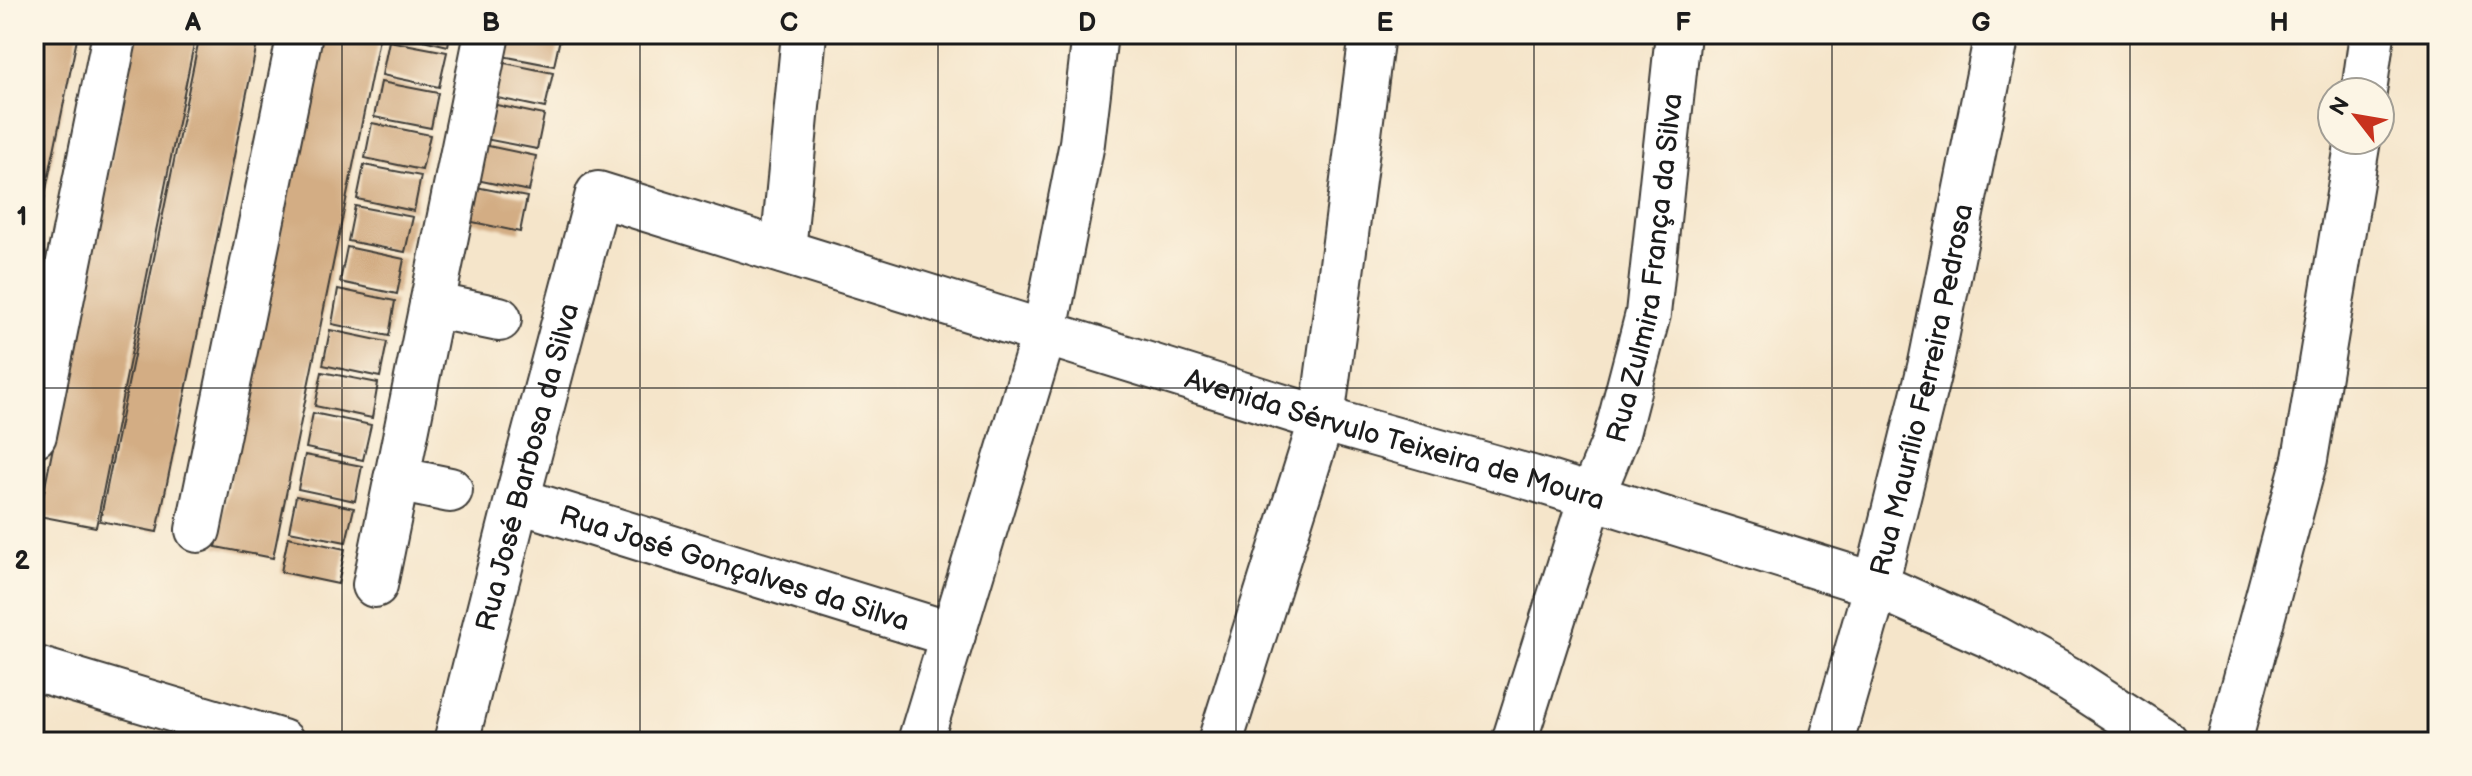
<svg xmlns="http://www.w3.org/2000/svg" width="2472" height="776" viewBox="0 0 2472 776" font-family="'Balsamiq Sans',sans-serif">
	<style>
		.building { fill: #d3ad84 }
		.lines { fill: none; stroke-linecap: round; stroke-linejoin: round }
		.minor-casing { stroke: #3d3a36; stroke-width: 48 }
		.minor { stroke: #fff; stroke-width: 44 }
		.grid { fill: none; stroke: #1c1c1c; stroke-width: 2; stroke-opacity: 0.55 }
		.labels { text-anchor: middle; stroke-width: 6; stroke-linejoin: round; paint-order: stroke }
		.street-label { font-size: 28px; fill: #1c1c1c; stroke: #fcf5e5 }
		.neatline { fill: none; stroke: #1c1c1c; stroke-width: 3 }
		.grid-label { font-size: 26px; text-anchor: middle; font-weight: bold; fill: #1c1c1c }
	</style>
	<rect width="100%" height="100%" fill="#fcf5e5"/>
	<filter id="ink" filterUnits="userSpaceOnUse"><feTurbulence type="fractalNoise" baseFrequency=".0125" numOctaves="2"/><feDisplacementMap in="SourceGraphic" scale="16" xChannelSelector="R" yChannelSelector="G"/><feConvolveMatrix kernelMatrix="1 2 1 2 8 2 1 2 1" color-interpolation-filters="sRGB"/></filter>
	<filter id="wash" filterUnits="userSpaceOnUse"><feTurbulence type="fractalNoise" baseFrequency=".006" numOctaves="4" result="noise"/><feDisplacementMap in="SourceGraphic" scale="32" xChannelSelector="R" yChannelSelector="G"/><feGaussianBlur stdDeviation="1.8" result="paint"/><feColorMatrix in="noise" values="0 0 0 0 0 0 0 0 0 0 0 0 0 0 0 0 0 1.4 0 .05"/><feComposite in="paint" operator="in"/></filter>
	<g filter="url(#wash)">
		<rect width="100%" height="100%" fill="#f5e5ca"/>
		<g id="blocks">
			<path class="building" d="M34,34H78L35,243H34Z
				M137,34H196L96,527L39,516Z
				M200,34H259L157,532L100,521Z
				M321,34H380L273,558L216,547Z
				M398,34H450L448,46Z
				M501,34H561L554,66L497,55Z
				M389,41L447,52L439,87L382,75Z
				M495,61L553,73L545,108L488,96Z
				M381,82L438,93L431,128L374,117Z
				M487,103L544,115L537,149L480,138Z
				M372,123L430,135L422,170L365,158Z
				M479,144L536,156L529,191L472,179Z
				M364,165L421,176L414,211L357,199Z
				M471,186L527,197L520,232L463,220Z
				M355,206L413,217L405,252L348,241Z
				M347,247L404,259L397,294L340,282Z
				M338,289L395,301L389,336L332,324Z
				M330,330L387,342L380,377L323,365Z
				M322,372L378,383L372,418L315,406Z
				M313,413L371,425L363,460L306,448Z
				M305,455L362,466L355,501L298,489Z
				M296,496L354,508L346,542L289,531Z
				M288,537L345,549L338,584L281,572Z"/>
		</g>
	</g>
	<g filter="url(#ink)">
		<use href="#blocks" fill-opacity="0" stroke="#3d3a36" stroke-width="2"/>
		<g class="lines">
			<defs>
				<g id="minor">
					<path d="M2364,92L2372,34"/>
					<path d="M783,251L804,34"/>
					<path d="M432,305L499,319"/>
					<path d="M34,435L115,34"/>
					<path d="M396,479L450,490"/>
					<path id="s1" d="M517,500L953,635"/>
					<path d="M198,530L300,34"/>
					<path d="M375,585L487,34"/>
					<path d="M34,668L282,742"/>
					<path id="s2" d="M456,742L517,500L598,194L1322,419L1532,478L1876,585L1995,638L2072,681L2166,742"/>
					<path d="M920,742L1045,331L1082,143L1095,34"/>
					<path d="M1220,742L1322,419L1372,34"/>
					<path id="s3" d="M1514,742L1591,498L1616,437L1648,314L1678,34"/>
					<path id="s4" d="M1831,742L1876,585L1931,363L1997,34"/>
					<path d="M2229,742L2305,459L2358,140"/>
				</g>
			</defs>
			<use href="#minor" class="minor-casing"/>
			<use href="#minor" class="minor"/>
		</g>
	</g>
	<path class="grid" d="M342,34V742M640,34V742M938,34V742M1236,34V742M1534,34V742M1832,34V742M2130,34V742M34,388H2438"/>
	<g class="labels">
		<g class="street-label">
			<text dy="10" stroke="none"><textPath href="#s3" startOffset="494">Rua Zulmira França da Silva</textPath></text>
			<text dy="10" stroke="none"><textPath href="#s4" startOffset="364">Rua Maurílio Ferreira Pedrosa</textPath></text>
			<text dy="10" stroke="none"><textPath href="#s2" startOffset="1400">Avenida Sérvulo Teixeira de Moura</textPath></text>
			<text dy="10" stroke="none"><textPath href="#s2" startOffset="284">Rua José Barbosa da Silva</textPath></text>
			<text dy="10" stroke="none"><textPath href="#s1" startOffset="228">Rua José Gonçalves da Silva</textPath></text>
		</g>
	</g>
	<rect width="2472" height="776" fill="none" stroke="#fcf5e5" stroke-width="88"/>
	<g transform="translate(2356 116) rotate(301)"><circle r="38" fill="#fcf5e5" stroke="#a29e95" stroke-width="2"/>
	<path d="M0-6L14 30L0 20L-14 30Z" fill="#c8321e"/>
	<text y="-12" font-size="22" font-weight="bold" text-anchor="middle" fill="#1c1c1c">N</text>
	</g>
	<rect x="44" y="44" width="2384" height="688" class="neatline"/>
	<g class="grid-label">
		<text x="193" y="31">A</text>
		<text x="491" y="31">B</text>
		<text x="789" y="31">C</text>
		<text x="1087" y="31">D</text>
		<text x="1385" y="31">E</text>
		<text x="1683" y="31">F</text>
		<text x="1981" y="31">G</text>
		<text x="2279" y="31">H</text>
		<text x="22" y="225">1</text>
		<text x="22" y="569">2</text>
	</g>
</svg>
